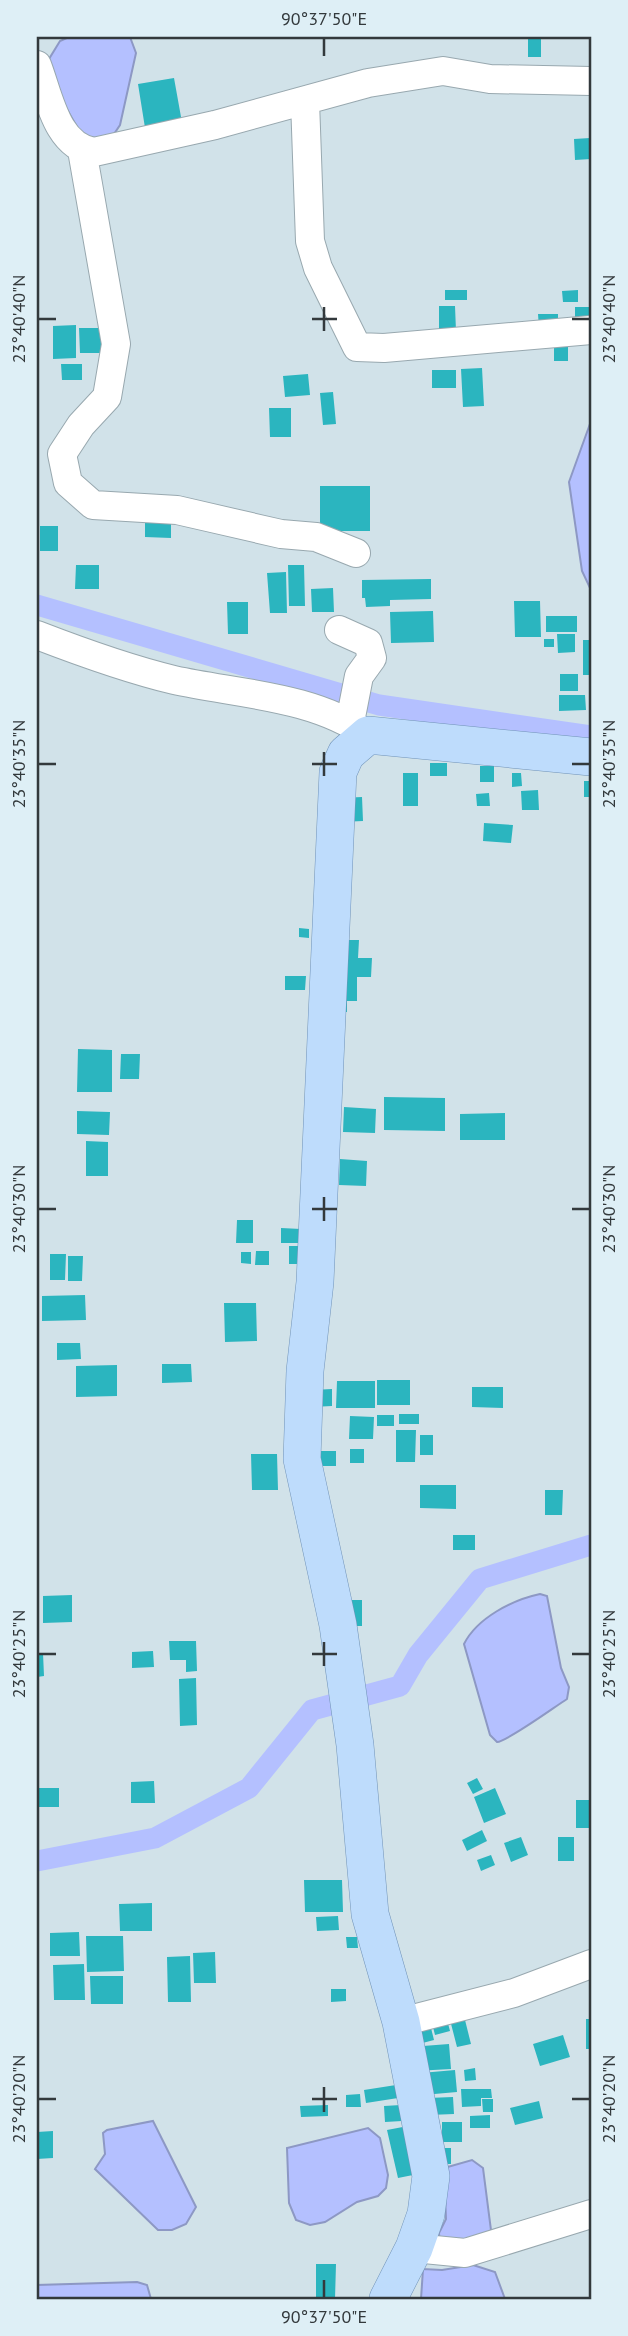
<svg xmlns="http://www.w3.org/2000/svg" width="628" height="2336" viewBox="0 0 628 2336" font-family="'PT Sans',sans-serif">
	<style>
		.water { fill: #b4c0ff; stroke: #8d98c4; stroke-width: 2 }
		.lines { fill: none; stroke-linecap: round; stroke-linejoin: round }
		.canal { stroke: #b4c0ff; stroke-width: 21 }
		.building { fill: #2bb5bf }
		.minor-casing { stroke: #98a8af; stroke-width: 30 }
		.major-casing { stroke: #7193b8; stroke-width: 38 }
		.minor { stroke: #fff; stroke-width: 28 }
		.major { stroke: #bedcfc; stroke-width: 37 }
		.ticks { fill: none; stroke: #33393c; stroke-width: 2.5 }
		.neatline { fill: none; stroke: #33393c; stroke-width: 2.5 }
		.ticks-label { font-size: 18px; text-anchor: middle; fill: #33393c }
	</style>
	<rect width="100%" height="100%" fill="#d1e2e9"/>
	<path class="water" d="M69,37H130L136,53L120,125L114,134L99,141L81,134L56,90L49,59L60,41Z
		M591,421V590L582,571L569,482Z
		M540,1594L547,1596L561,1668L569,1687L567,1699C553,1708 508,1741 497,1742L490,1735L464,1644C477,1618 512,1600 540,1594Z
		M153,2121L196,2207L186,2224L172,2230H158L95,2169L105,2154L103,2133L107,2130Z
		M368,2128L380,2138L388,2175L386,2188L378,2196L357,2202L325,2222L310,2225L296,2220L289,2203L287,2148Z
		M472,2160L483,2168L492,2238L440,2245L439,2233L446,2219L444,2168Z
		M473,2265L495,2272L505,2299H421L423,2269L442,2270Z
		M137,2282L147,2285L151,2299H37V2285Z"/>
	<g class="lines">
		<path class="canal" d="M37,605L379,705L591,736
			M37,1861L155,1838L249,1788L312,1710L400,1686L418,1655L480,1579L591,1545"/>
	</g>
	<path class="building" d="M528,37H541V57H528Z
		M174,78L183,128L146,134L138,84Z
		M590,138L591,159L575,160L574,139Z
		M445,290H467V300H445Z
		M578,290V302H563L562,291Z
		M439,306H455L456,331H439Z
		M575,307H590V328H575Z
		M538,314H558V327L539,328Z
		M76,325V358L53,359V326Z
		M79,328H102V353H80Z
		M554,337H568V361H554Z
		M61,364H82V380H62Z
		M482,368L484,406L463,407L461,369Z
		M432,370H456V388H432Z
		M308,374L310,395L285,397L283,376Z
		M333,392L336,424L323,425L320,393Z
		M269,408H291V437H270Z
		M320,486H370V531H320Z
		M145,516H171V538L145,537Z
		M40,526H58V551H40Z
		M76,565H99V589H75Z
		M288,565H304L305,606H289Z
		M286,572L287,613H270L267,573Z
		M431,579V599L390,600V606L366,607L365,598H362V580Z
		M333,588L334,612H312L311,589Z
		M514,601H540L541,637H515Z
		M227,602H248V634H228Z
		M433,611L434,642L391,643L390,612Z
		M546,616H577V632H546Z
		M557,634H575V652L558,653Z
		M544,639H554V647H544Z
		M583,640H591V675H583Z
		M560,674H578V691H560Z
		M559,695H585L586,710L559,711Z
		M430,763H447V776H430Z
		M480,766H494V782H480Z
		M403,773H418V806H403Z
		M512,773H521L522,786L512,787Z
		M584,781H591V797H584Z
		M538,790L539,810H522L521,791Z
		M489,793L490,806H477L476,794Z
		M362,797L363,821L341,822L340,798Z
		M484,823L513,825L511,843L483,841Z
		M299,928L309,929V938L299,937Z
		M349,940H359L358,958H372L371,977H357V1001H347V1012H338Z
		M285,976H306L305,990H285Z
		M78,1049L112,1050V1092H77Z
		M121,1054H140L139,1079H120Z
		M384,1097L445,1098V1131L384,1130Z
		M344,1107L376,1109L375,1133L343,1132Z
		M77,1111L110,1112L109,1135L77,1134Z
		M505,1113V1140H460V1114Z
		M86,1141L108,1142V1176H86Z
		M340,1159L367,1161L366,1186L339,1185Z
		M237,1220H253V1243H236Z
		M281,1228L301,1229V1243H281Z
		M289,1246H300V1264H289Z
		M256,1251H269V1265H255Z
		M241,1252H251V1264L241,1263Z
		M50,1254H66L65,1280H50Z
		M68,1256H83L82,1281H68Z
		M85,1295L86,1320L42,1321V1296Z
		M224,1303H256L257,1341L225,1342Z
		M57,1343H80L81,1359L57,1360Z
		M162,1364H191L192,1382L162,1383Z
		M117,1365V1396L76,1397V1366Z
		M377,1380H410V1405H377Z
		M337,1381H375V1408H336Z
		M472,1387H503V1408L472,1407Z
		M332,1389V1406L312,1407V1390Z
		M399,1414H419V1424H399Z
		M377,1415H394V1426H377Z
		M350,1416L374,1417L373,1439H349Z
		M396,1430H416L415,1462H396Z
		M420,1435H433V1455H420Z
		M350,1449H364V1463H350Z
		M312,1451H336V1466H312Z
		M251,1454H277L278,1490H252Z
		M420,1485H456V1509L420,1508Z
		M545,1490H563L562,1515H545Z
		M453,1535H475V1550H453Z
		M72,1595V1622L43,1623V1596Z
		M341,1600H362V1626H341Z
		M169,1641H196L197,1671L186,1672V1660H170Z
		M153,1651L154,1667L132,1668V1652Z
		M37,1653H43L44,1676L37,1677Z
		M196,1678L197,1725L180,1726L179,1679Z
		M477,1778L483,1789L473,1794L467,1783Z
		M154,1781L155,1803H131V1782Z
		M37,1788H59V1807H37Z
		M495,1788L506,1814L484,1823L474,1797Z
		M576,1800H591V1828H576Z
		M482,1830L487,1841L467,1851L462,1840Z
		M521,1837L528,1855L511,1862L504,1843Z
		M558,1837H574V1861H558Z
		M491,1855L495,1865L481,1871L477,1860Z
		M304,1880H342L343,1912H305Z
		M152,1903V1931H120L119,1904Z
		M338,1916L339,1930L317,1931L316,1917Z
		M79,1932L80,1956H50V1933Z
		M86,1936H123L124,1971L87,1972Z
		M346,1937H357L358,1948H347Z
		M215,1952L216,1983H194L193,1953Z
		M190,1956L191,2002H168L167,1957Z
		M84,1964L85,2000H54L53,1965Z
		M90,1976H123V2004H91Z
		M331,1989H346V2001L331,2002Z
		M463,2012L471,2044L457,2047L449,2016Z
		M446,2016L450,2031L435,2035L431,2019Z
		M586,2019H591V2049H586Z
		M429,2020L434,2040L411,2046Z
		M563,2035L570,2057L540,2066L533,2044Z
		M449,2044L451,2069L415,2071L423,2046Z
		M475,2068L476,2080L465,2081L464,2070Z
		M455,2070L457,2092L423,2095L421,2073Z
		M396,2085L398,2098L366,2103L364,2090Z
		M461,2089H491L492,2098H481V2106L462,2107Z
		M360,2094L361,2107H346V2095Z
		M453,2097L454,2114L429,2115L428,2098Z
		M482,2099H493V2112H483Z
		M539,2101L543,2118L515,2125L510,2108Z
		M328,2105V2116L301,2117L300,2106Z
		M401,2105L402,2121L385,2122L384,2106Z
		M490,2115V2128H470V2116Z
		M442,2122H462V2142H442Z
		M408,2126L418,2174L398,2178L387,2130Z
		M53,2131V2158L37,2159V2132Z
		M441,2148H451V2164H441Z
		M316,2264H336L335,2299H316Z"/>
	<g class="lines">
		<defs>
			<path id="minor" d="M37,65C49,96 56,146 94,152L215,125L368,83L443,71L490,79L591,81
				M305,101L310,241L318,268L357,347L384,348L591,330
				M82,150L116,344L107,397L81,425L62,454L68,483L93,505L177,510L281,534L316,537L356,553
				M339,630L368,643L372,658L359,676L350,722
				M37,635C81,652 128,669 174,680C238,694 314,696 368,735
				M401,2022L514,1993L591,1964
				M414,2248L465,2253L591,2214"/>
			<path id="major" d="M388,2299L414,2248L426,2214L431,2176L401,2022L370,1914L355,1745L338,1625L302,1459L305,1371L315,1282L338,772L346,754L368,735L591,757"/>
		</defs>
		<use href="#minor" class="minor-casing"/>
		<use href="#major" class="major-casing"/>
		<use href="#minor" class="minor"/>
		<use href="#major" class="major"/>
	</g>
	<path class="ticks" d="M324,38V56M324,307V331M38,319H56M312,319H337M572,319H590M324,752V776M38,764H56M312,764H337M572,764H590M324,1197V1221M38,1209H56M312,1209H337M572,1209H590M324,1642V1666M38,1654H56M312,1654H337M572,1654H590M324,2087V2112M38,2099H56M312,2099H337M572,2099H590M324,2280V2298"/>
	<rect width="628" height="2336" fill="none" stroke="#deeff6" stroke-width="77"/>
	<rect x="38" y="38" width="552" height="2260" class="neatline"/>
	<g class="ticks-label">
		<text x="324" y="25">90°37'50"E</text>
		<text transform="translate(19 319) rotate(-90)" y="6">23°40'40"N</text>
		<text transform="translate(609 319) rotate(-90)" y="6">23°40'40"N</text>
		<text transform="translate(19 764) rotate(-90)" y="6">23°40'35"N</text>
		<text transform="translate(609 764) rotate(-90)" y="6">23°40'35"N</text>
		<text transform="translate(19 1209) rotate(-90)" y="6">23°40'30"N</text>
		<text transform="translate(609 1209) rotate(-90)" y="6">23°40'30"N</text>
		<text transform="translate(19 1654) rotate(-90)" y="6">23°40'25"N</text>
		<text transform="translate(609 1654) rotate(-90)" y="6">23°40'25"N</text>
		<text transform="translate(19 2099) rotate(-90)" y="6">23°40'20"N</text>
		<text transform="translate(609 2099) rotate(-90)" y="6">23°40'20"N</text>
		<text x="324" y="2323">90°37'50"E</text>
	</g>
</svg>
